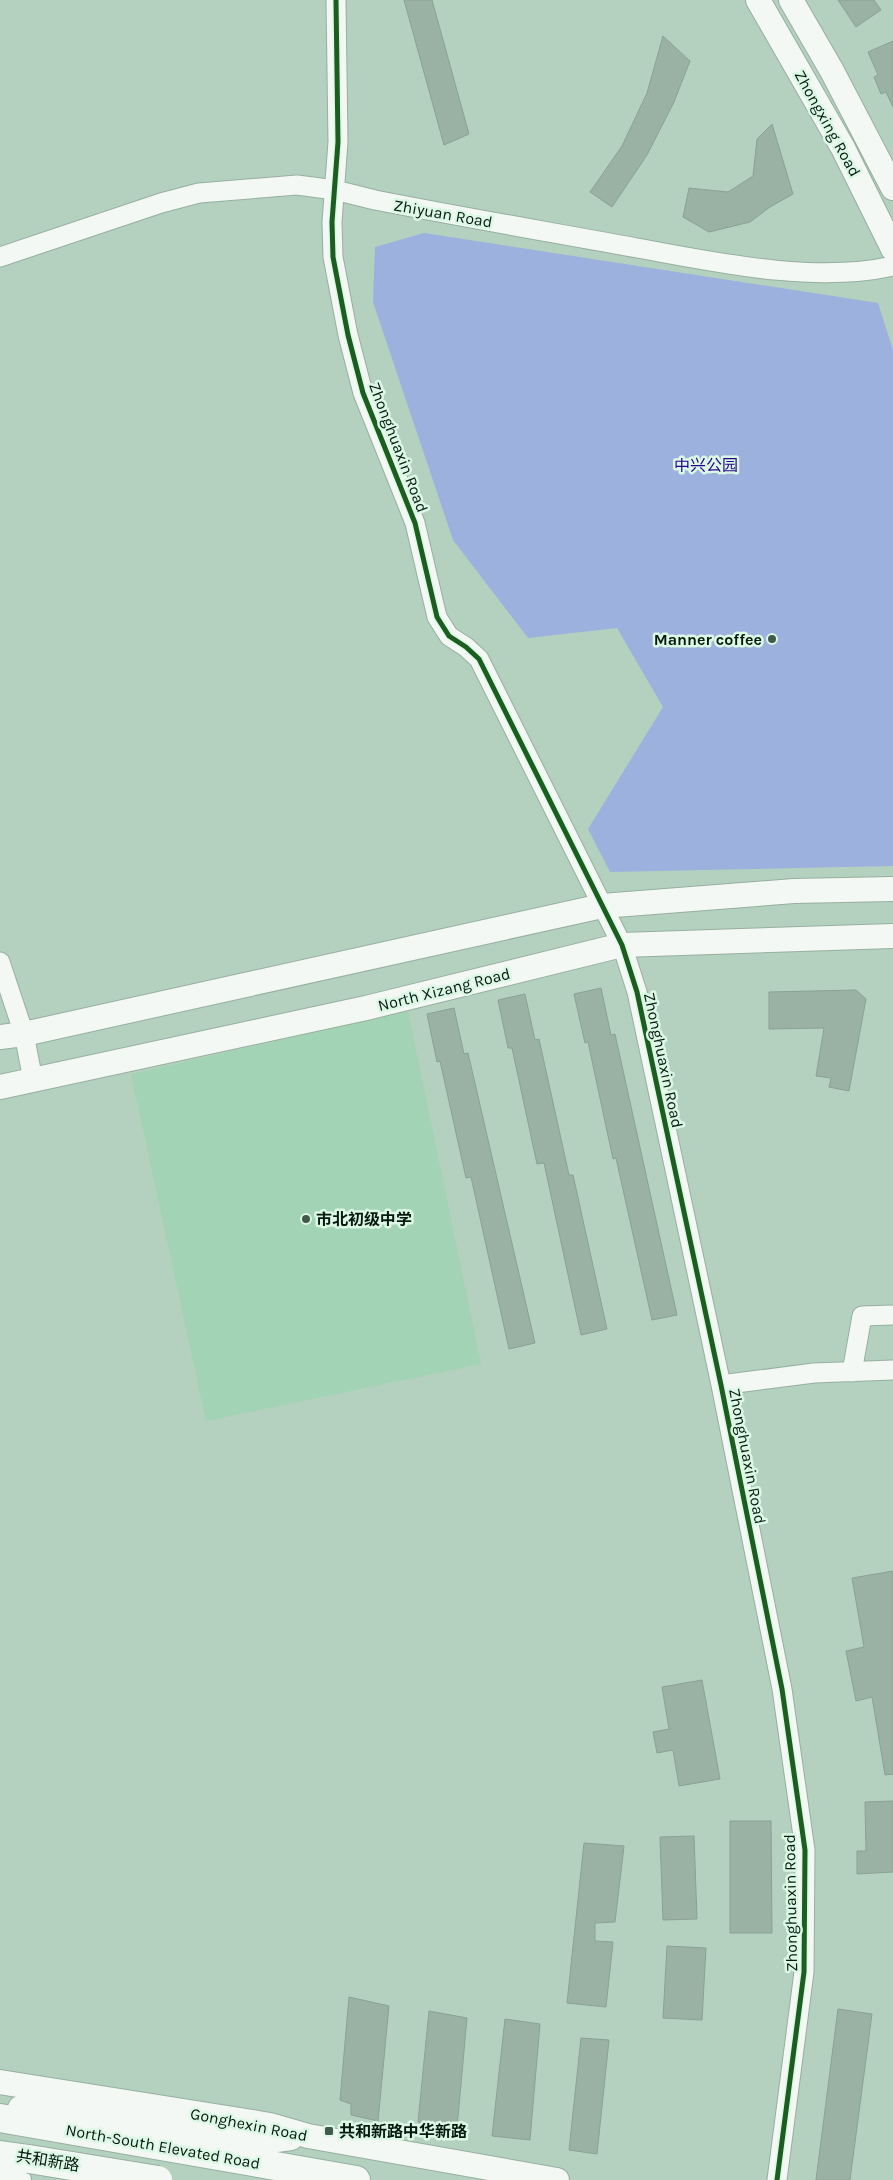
<svg xmlns="http://www.w3.org/2000/svg" width="893" height="2180" viewBox="0 0 893 2180" font-family="Karla,'Noto Sans SC',sans-serif">
	<style>
		.built { fill: #a2d3b4 }
		.green { fill: #9cb1de }
		.building { fill: #9ab2a3; stroke: #8aa193 }
		.lines { fill: none; stroke-linecap: round; stroke-linejoin: round }
		.minor-casing { stroke: #97af9f; stroke-width: 21 }
		.major-casing { stroke: #97af9f; stroke-width: 26 }
		.highway-casing { stroke: #97af9f; stroke-width: 30 }
		.minor { stroke: #f4f8f5; stroke-width: 19 }
		.major { stroke: #f4f8f5; stroke-width: 24 }
		.highway { stroke: #f4f8f5; stroke-width: 28 }
		.highway-bridge-casing { stroke: #97af9f; stroke-width: 30; stroke-linecap: butt }
		.highway-bridge { stroke: #f4f8f5; stroke-width: 28 }
		.cycleway-casing { stroke: #dcf8e5; stroke-width: 8 }
		.cycleway { stroke: #1b5e20; stroke-width: 5 }
		.poi-dot { fill: #415a4c; stroke: #dcf8e5; stroke-width: 2 }
		.labels { text-anchor: middle; stroke-width: 5; stroke-linejoin: round; paint-order: stroke }
		.street-label { font-size: 16px; fill: #041a0e; stroke: #dcf8e5 }
		.park-label { font-size: 16px; fill: #25048e; stroke: #dcf8e5 }
		.poi-label { font-size: 16px; font-weight: bold; fill: #041a0e; stroke: #dcf8e5; text-anchor: start }
	</style>
	<rect width="100%" height="100%" fill="#b3d1be"/>
	<path class="built" d="M408,1011L481,1364L206,1421L131,1074Z"/>
	<path class="green" d="M424,233L878,303L893,350V866L610,872L588,829L663,707L617,628L528,638L453,540L373,302L375,247Z"/>
	<path class="building" d="M404,0H432L469,134L444,145Z
		M838,0H874L881,10L856,27Z
		M663,36L690,61L674,102L647,155L612,207L590,192L622,146L647,93Z
		M893,41V107L886,92L881,94L874,77L878,75L868,52Z
		M772,124L793,194L770,207L750,222L709,232L683,217L689,188L728,192L753,176L757,139Z
		M601,988L611,1035L615,1034L677,1315L652,1320L616,1158L613,1159L588,1042L585,1043L574,994Z
		M856,990L866,999L849,1091L829,1087L831,1078L816,1076L824,1028L769,1029V992Z
		M525,994L535,1040L539,1039L569,1175H573L607,1329L581,1335L544,1163L537,1164L512,1048H508L498,1000Z
		M454,1008L464,1054L468,1053L535,1343L509,1349L471,1177L466,1178L440,1061L437,1062L427,1014Z
		M893,1571V1774L885,1775L872,1697L856,1701L846,1651L864,1647L852,1578Z
		M702,1680L720,1779L679,1786L673,1750L657,1753L653,1732L669,1729L662,1687Z
		M893,1801V1872L857,1874V1851H866L865,1802Z
		M730,1821H771L772,1933H730Z
		M694,1836L697,1919L663,1920L660,1837Z
		M584,1843L624,1846L615,1922L595,1923V1941L613,1942L606,2007L567,2003Z
		M667,1946L706,1948L702,2020L663,2018Z
		M349,1997L389,2006L378,2121L351,2115V2104L340,2100Z
		M838,2009L872,2014L850,2180H816Z
		M429,2011L467,2018L457,2128L418,2122Z
		M505,2019L540,2024L530,2140L492,2136Z
		M581,2038L609,2040L597,2154L569,2150Z"/>
	<g class="lines">
		<defs>
			<path id="minor" d="M336,0L338,142L332,222L333,257L348,335L363,393L415,523L437,617L449,636L466,647L479,659L622,945L637,992L721,1385L782,1689L805,1850L804,1972L777,2180
				M0,257L161,203L199,193L297,185L335,190L375,200C462,217 549,232 637,248C715,262 814,284 893,266
				M0,962L24,1034L33,1080
				M852,1372L862,1316L893,1315
				M721,1385L814,1373L893,1370"/>
			<path id="major" d="M758,0L843,148L893,249
				M791,0L832,71L893,188
				M0,1037L24,1034L602,906L794,891L893,889
				M0,1087L366,1008L622,945L893,936
				M0,2082L270,2125L308,2136L557,2180
				M20,2108L154,2129L269,2141L291,2138
				M0,2178L19,2180"/>
			<path id="highway" d="M0,2118L356,2180
				M0,2155L29,2159"/>
		</defs>
		<use href="#minor" class="minor-casing"/>
		<use href="#major" class="major-casing"/>
		<use href="#highway" class="highway-casing"/>
		<use href="#minor" class="minor"/>
		<use href="#major" class="major"/>
		<use href="#highway" class="highway"/>
		<defs>
			<path id="highway-bridge" d="M29,2159L158,2180"/>
		</defs>
		<use href="#highway-bridge" class="highway-bridge-casing"/>
		<use href="#highway-bridge" class="highway-bridge"/>
		<defs>
			<path id="cycleway" d="M336,0L338,142L332,222L333,257L348,335L363,393L415,523L437,617L449,636L466,647L479,659L622,945L637,992L721,1385L782,1689L805,1850L804,1972L777,2180"/>
		</defs>
		<use href="#cycleway" class="cycleway-casing"/>
		<use href="#cycleway" class="cycleway"/>
	</g>
	<g class="poi-dot">
		<circle cx="772" cy="639" r="5"/>
		<circle cx="306" cy="1219" r="5"/>
		<rect x="324" y="2126" width="10" height="10" rx="2.5"/>
	</g>
	<g class="labels">
		<g class="street-label">
			<text transform="translate(828 123) rotate(61)" y="6">Zhongxing Road</text>
			<text transform="translate(443 213) rotate(10)" y="6">Zhiyuan Road</text>
			<text transform="translate(399 447) rotate(69)" y="6">Zhonghuaxin Road</text>
			<text transform="translate(444 989) rotate(-14)" y="6">North Xizang Road</text>
			<text transform="translate(664 1060) rotate(78)" y="6">Zhonghuaxin Road</text>
			<text transform="translate(748 1456) rotate(79)" y="6">Zhonghuaxin Road</text>
			<text transform="translate(790 1903) rotate(-91)" y="6">Zhonghuaxin Road</text>
			<text transform="translate(249 2124) rotate(11)" y="6">Gonghexin Road</text>
			<text transform="translate(163 2146) rotate(10)" y="6">North-South Elevated Road</text>
			<text transform="translate(48 2160) rotate(9)" y="6">共和新路</text>
		</g>
		<g class="park-label">
			<text x="706" y="471">中兴公园</text>
		</g>
		<g class="poi-label">
			<text x="762" y="645" text-anchor="end">Manner coffee</text>
			<text x="316" y="1225">市北初级中学</text>
			<text x="339" y="2137">共和新路中华新路</text>
		</g>
	</g>
</svg>
